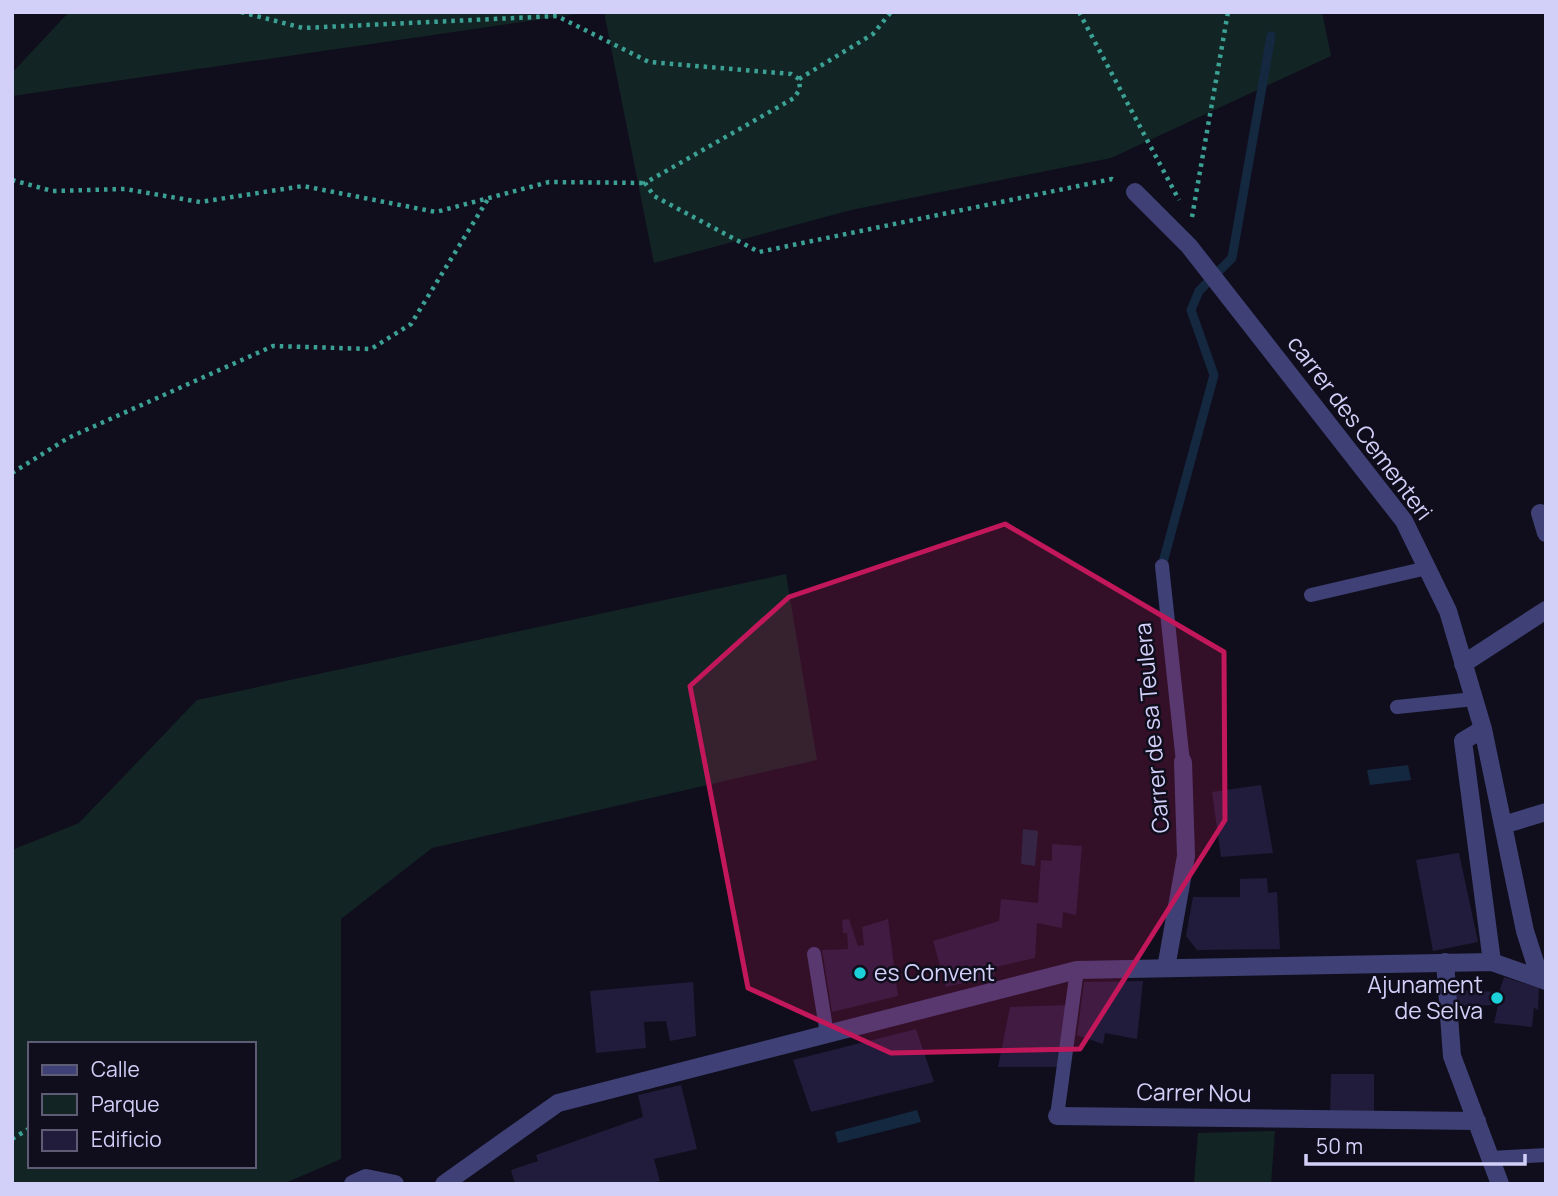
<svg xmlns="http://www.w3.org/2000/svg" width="1558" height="1196" viewBox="0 0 1558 1196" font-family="Manrope,sans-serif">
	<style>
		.green { fill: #122524; fill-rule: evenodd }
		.water { fill: #142840 }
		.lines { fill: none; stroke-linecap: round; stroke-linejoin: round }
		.stream { stroke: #142840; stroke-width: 9 }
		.building { fill: #211c3b }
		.path { stroke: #3ca195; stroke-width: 4.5; stroke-dasharray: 3.5 5; stroke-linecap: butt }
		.service { stroke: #3f4076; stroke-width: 14 }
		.minor { stroke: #3f4076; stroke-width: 18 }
		.tertiary { stroke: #3f4076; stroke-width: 18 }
		.marked { fill: #c2185b; fill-opacity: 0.2; stroke: #c2185b; stroke-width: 5; stroke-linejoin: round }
		.poi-dot { fill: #1cd1d9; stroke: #100e1c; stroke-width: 2.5 }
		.labels { text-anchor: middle; stroke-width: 5; stroke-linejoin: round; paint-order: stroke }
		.street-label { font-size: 23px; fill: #d2cff9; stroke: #100e1c }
		.poi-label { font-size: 23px; fill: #d2cff9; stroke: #100e1c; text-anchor: start }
	</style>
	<rect width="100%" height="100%" fill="#100e1c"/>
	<path class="green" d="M69,12H591L12,96V73Z
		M604,12H1322L1331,56L1111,158L851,210L654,263Z
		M786,574L817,760L432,848L341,919V1159L283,1184H17L12,1181V850L79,823L197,700ZM30,1044H254V1166H30Z
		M1275,1131L1271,1184H1194L1198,1133Z"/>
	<path class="water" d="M1408,765L1411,780L1370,785L1367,770Z
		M1023,829L1038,831L1035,866L1021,864Z
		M917,1110L921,1122L838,1143L835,1132Z"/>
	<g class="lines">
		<path class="stream" d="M1162,566L1214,375L1191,310L1199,291L1232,258L1271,36"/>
	</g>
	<path class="building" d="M1261,785L1273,853L1221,857L1212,792Z
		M1052,844L1082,846L1076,915L1063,912L1062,928L1037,923L1035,958L996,967L994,976L946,987L933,941L999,921L1001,899L1038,903L1041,860L1052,861Z
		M1459,853L1478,942L1433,951L1416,860Z
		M1267,878L1268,893L1277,892L1280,949L1197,950L1186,936L1193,897H1240V879Z
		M849,919L858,946L864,945L862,927L888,919L898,996L832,1012L822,950L848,949L847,933H843L842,920Z
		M1504,977L1539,988L1538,1010L1534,1008L1532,1027L1494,1023L1498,1005L1455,1006L1456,990L1499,992Z
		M1143,981L1137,1039L1105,1033L1103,1044L1077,1035L1084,982Z
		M693,982L696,1036L670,1041L666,1021L644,1022L646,1048L596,1053L590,991Z
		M1067,1005L1060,1067H998L1010,1007Z
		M916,1029L934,1082L811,1112L793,1060Z
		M1331,1074H1374V1113H1330Z
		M681,1085L697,1149L654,1159L660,1181L646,1184H515L511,1170L538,1161L536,1155L643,1117L638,1095Z"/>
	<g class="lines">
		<path class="path" d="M241,12L303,28L557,16L649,62L791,74L799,79L800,89L794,98L645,183L654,196L759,252L1112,179L1116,181
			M1079,12L1179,200
			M799,79L873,34L891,12
			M12,180L52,191L125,189L200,202L303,186L436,212L549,182L645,183
			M1192,217L1228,12
			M12,473L68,438L273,346L371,349L411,324L488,199
			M12,1139L30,1128"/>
		<path class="service" d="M1162,566L1183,762
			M1311,595L1427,568
			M1397,707L1474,699
			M814,954L827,1034
			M1057,1116L1077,970
			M1491,1158L1546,1155"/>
		<path class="minor" d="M1135,192L1189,246L1404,521L1448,611L1483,729
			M1540,513L1546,533
			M1463,664L1546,610
			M1503,825L1546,812
			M1445,962L1452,1056L1500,1184
			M1492,962L1463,741L1483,729L1525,931L1540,978
			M1166,968L1186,856L1183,762
			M1057,1116L1477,1121
			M353,1184L366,1178L395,1184"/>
		<path class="tertiary" d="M444,1184L558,1103L1077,970L1492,962L1546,981"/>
	</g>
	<path class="marked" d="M1005,524L1224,652L1225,820L1080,1049L891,1053L748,988L690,686L789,597Z"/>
	<g class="poi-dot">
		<circle cx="860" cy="973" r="7"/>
		<circle cx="1497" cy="998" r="7"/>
	</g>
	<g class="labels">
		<g class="street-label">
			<text transform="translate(1360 428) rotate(53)" y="8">carrer des Cementeri</text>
			<text transform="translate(1152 728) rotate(-95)" y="8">Carrer de sa Teulera</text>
			<text transform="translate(1194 1093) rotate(1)" y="8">Carrer Nou</text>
		</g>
		<g class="poi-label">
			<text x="874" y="981">es Convent</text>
			<text x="1483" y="993" text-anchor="end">Ajunament<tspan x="1483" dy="26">de Selva</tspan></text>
		</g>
	</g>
	<rect width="1558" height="1196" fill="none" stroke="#d2cff9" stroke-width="28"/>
	<rect x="28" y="1042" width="228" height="126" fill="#100e1c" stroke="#5e5b74" stroke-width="2"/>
	<rect x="42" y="1065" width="35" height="10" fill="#3f4076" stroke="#5e5b74" stroke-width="2"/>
	<text x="91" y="1077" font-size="21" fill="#d2cff9">Calle</text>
	<rect x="42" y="1094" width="35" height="21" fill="#122524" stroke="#5e5b74" stroke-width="2"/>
	<text x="91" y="1112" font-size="21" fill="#d2cff9">Parque</text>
	<rect x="42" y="1130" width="35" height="21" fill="#211c3b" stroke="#5e5b74" stroke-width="2"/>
	<text x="91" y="1147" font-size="21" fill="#d2cff9">Edificio</text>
	<path d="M1306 1154v10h219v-10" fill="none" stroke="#d2cff9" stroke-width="3.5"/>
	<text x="1316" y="1154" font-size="21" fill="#d2cff9" stroke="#100e1c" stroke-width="5" paint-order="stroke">50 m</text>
</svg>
